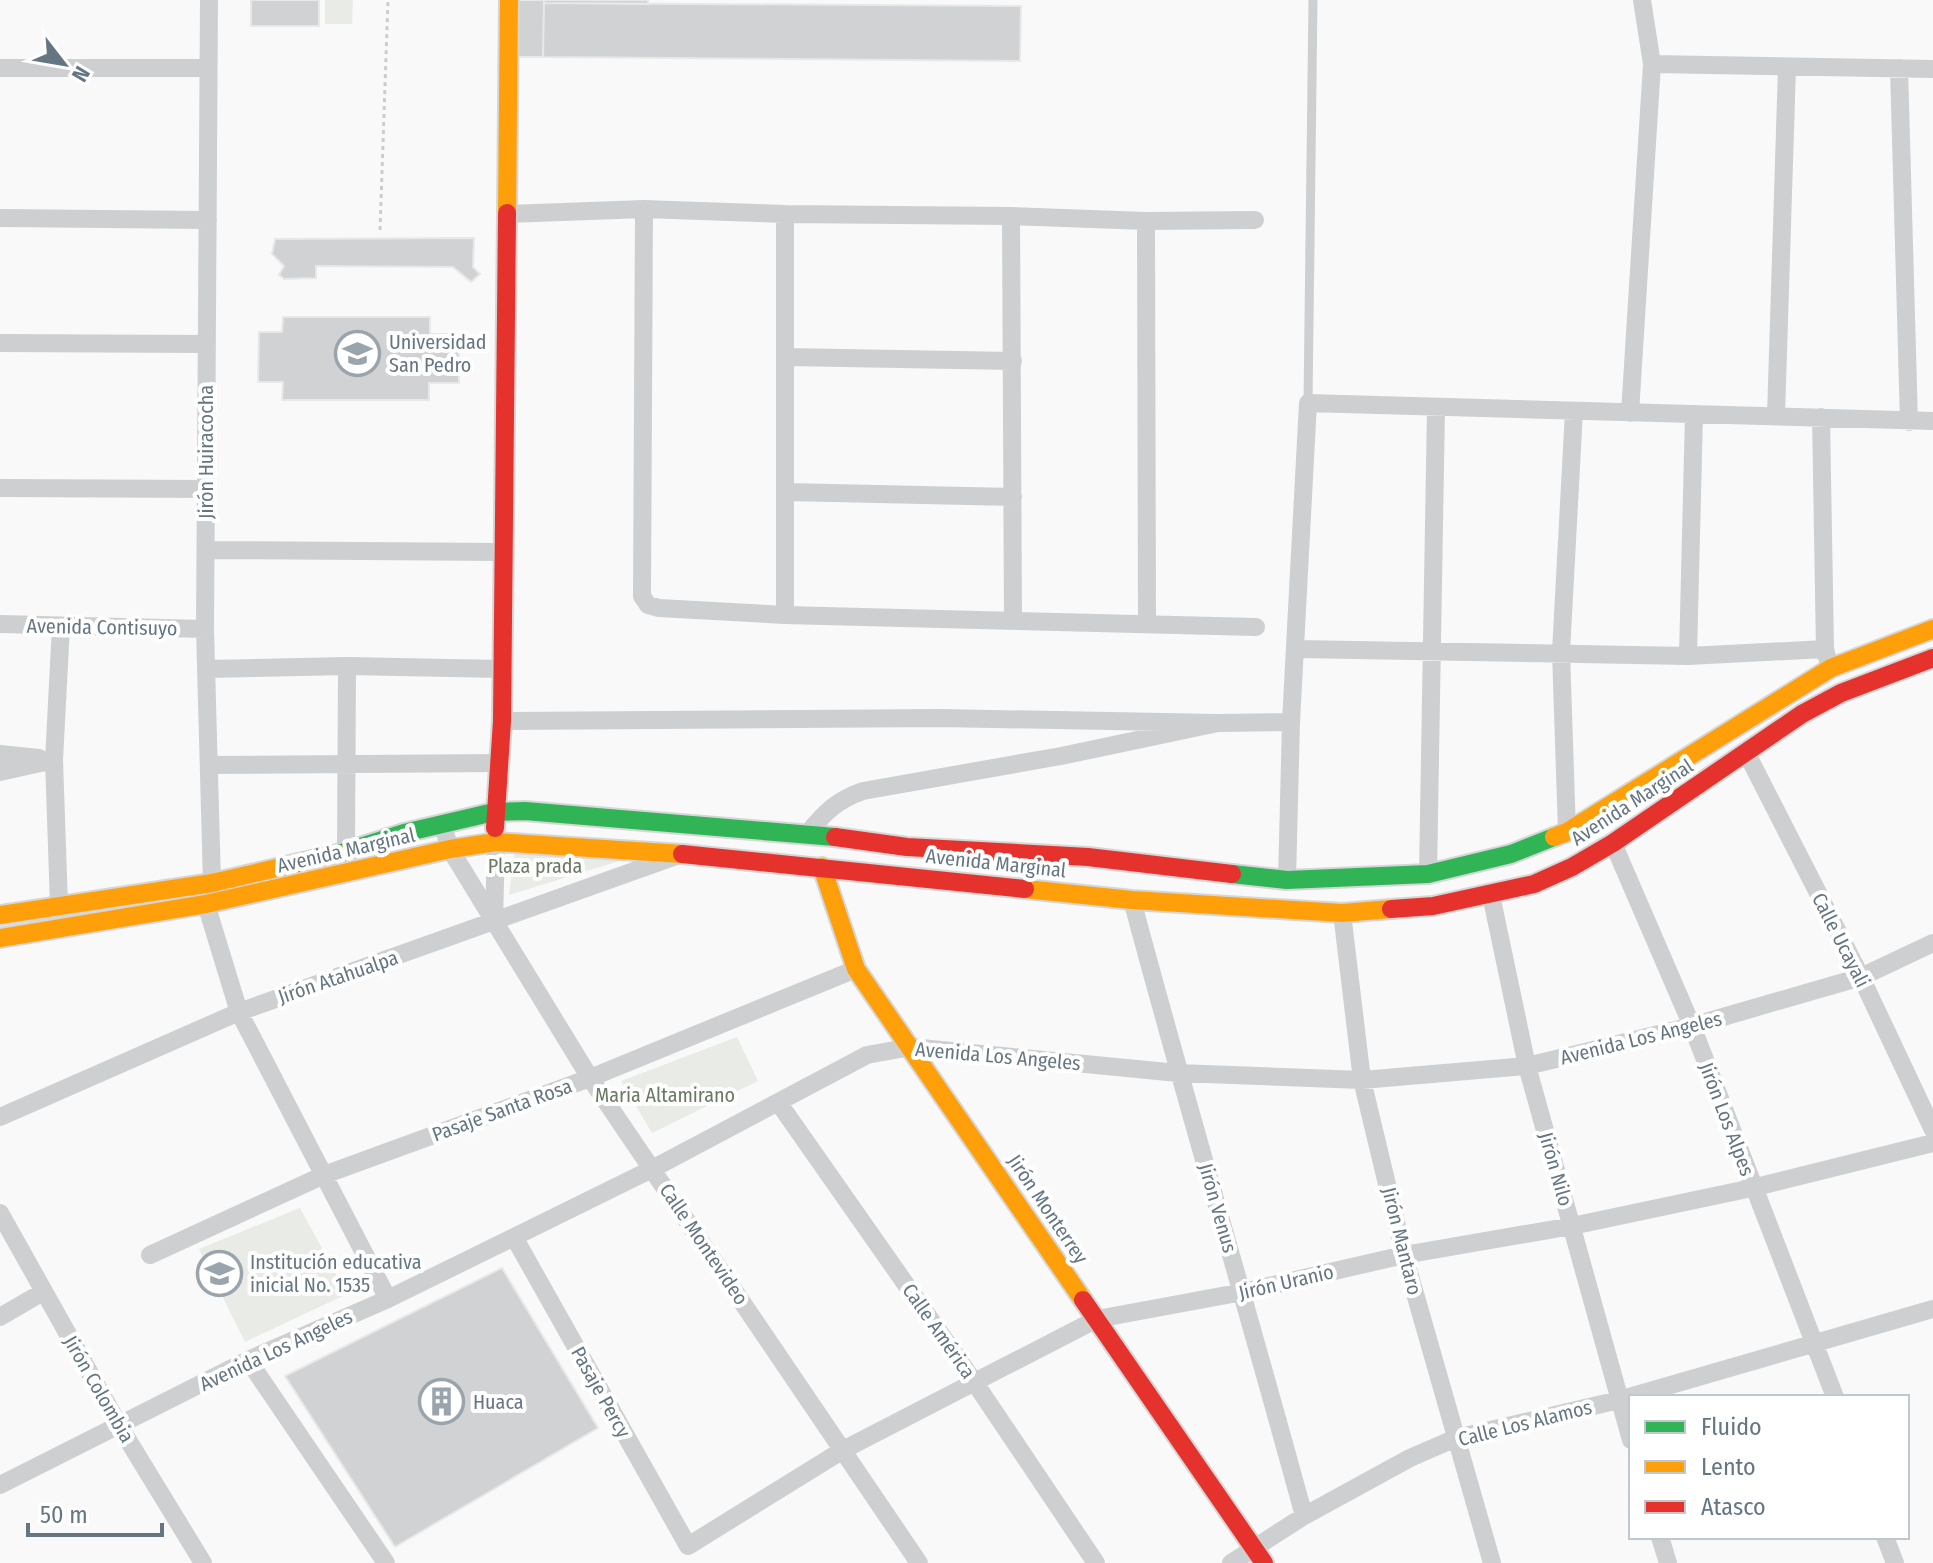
<svg xmlns="http://www.w3.org/2000/svg" width="1933" height="1563" viewBox="0 0 1933 1563" font-family="'Fira Sans Condensed',sans-serif">
	<style>
		.green { fill: #e8ebe6 }
		.building { fill: #d0d2d3; stroke: #e8e8e8; stroke-width: 2 }
		.lines { fill: none; stroke-linecap: round; stroke-linejoin: round }
		.fast-casing { stroke: #d5d6d7; stroke-width: 22 }
		.slow-casing { stroke: #d5d6d7; stroke-width: 22 }
		.jam-casing { stroke: #d5d6d7; stroke-width: 22 }
		.path { stroke: #cbcccd; stroke-width: 3; stroke-dasharray: 4 4; stroke-linecap: butt }
		.lane { stroke: #cecfd0; stroke-width: 9 }
		.street { stroke: #cecfd0; stroke-width: 18 }
		.fast { stroke: #30b455; stroke-width: 18 }
		.slow { stroke: #ff9f0a; stroke-width: 18 }
		.jam { stroke: #e5322d; stroke-width: 18 }
		.labels { text-anchor: middle; stroke-width: 8; stroke-linejoin: round; paint-order: stroke }
		.poi-label { font-size: 20px; fill: #657683; stroke: #fff; text-anchor: start }
		.street-label { font-size: 20px; fill: #657683; stroke: #fff }
		.park-label { font-size: 20px; fill: #687a64; stroke: #fff }
	</style>
	<rect width="100%" height="100%" fill="#f9f9f9"/>
	<path class="green" d="M325,0H353L352,24H325Z
		M516,842L642,854L509,895Z
		M737,1037L758,1081L652,1133L621,1081Z
		M300,1208L347,1294L245,1342L199,1249Z"/>
	<path class="building" d="M251,0H319V26H251Z
		M516,0H544L543,57H517Z
		M544,0H648V4L544,3Z
		M544,3L1021,6L1020,61L543,57Z
		M474,238L473,267L480,274L471,282L453,267L316,266V278L284,279L279,275L284,266L272,254L275,239Z
		M283,317H430V334H459V383H429V400H282L283,382H258L259,332H282Z
		M502,1268L598,1428L395,1547L285,1376Z"/>
	<g class="lines">
		<defs>
			<path id="fast" d="M338,854L404,833L494,812L525,811L835,837
				M1232,874L1287,880L1428,874L1511,854L1554,837"/>
			<path id="slow" d="M507,213L509,0
				M1554,837L1567,832L1831,668L1933,629
				M822,867L856,969L1083,1300
				M1025,889L1132,900L1342,913L1391,909
				M0,915L212,883L338,854
				M0,938L206,904L450,849L496,842L682,854"/>
			<path id="jam" d="M495,828L502,721L507,213
				M835,837L907,847L1088,857L1232,874
				M682,854L1025,889
				M1391,909L1433,906L1534,884L1572,867L1613,843L1802,714L1841,693L1933,658
				M1083,1300L1264,1563"/>
		</defs>
		<use href="#fast" class="fast-casing"/>
		<use href="#slow" class="slow-casing"/>
		<use href="#jam" class="jam-casing"/>
		<path class="path" d="M380,230L388,0"/>
		<path class="lane" d="M1308,403L1313,0"/>
		<path class="street" d="M209,0L205,629L212,883L206,904L239,1012L388,1299
			M1652,64L1933,69
			M0,68H208
			M1899,68L1909,422
			M644,209L642,596L648,605L659,608L785,615L1256,627
			M507,214L644,209L785,214L1011,216L1146,221L1255,220
			M1011,216L1013,621
			M0,218L208,220
			M1146,221L1147,624
			M0,343L206,344
			M786,357L1013,361
			M1630,413L1652,64L1642,0
			M1776,416L1787,67
			M1821,417L1825,649L1828,661
			M0,488L206,489
			M786,492L1013,497
			M206,550L503,552
			M785,615V214
			M0,624L205,629
			M1297,649L1688,656L1825,649
			M1688,656L1694,414
			M207,669L347,666L502,669
			M502,721L940,718L1218,723
			M1746,752L1861,977L1933,1130
			M0,754L39,758
			M210,765L499,763
			M0,772L54,760
			M443,826L450,849L590,1078L919,1563
			M1567,832L1561,652L1574,411
			M808,833C825,812 837,800 863,791L1061,756L1218,723L1291,722
			M1613,843L1692,1026L1835,1397
			M346,852L347,666
			M1428,874L1436,408
			M1287,880L1291,722L1308,403L1933,421
			M1491,895L1527,1066L1631,1440
			M1132,900C1187,1106 1248,1310 1304,1516
			M59,905L54,760L61,626
			M1342,913L1362,1080L1404,1255L1492,1563
			M494,922L496,842
			M778,1102L975,1383L1096,1563
			M0,1117L239,1012L676,856
			M0,1213L120,1427L203,1563
			M514,1237L688,1546L843,1450L1097,1319L1243,1292L1404,1255L1572,1226L1752,1188L1933,1143
			M150,1255L324,1175L590,1078L856,969
			M0,1317L43,1292
			M248,1360L386,1563
			M0,1485L248,1360L388,1299L652,1169L867,1055L911,1047L1178,1073L1362,1080L1527,1066L1692,1026L1861,977L1933,943
			M1660,1537L1668,1563
			M1885,1537L1895,1563
			M1231,1563L1304,1516L1410,1458L1456,1438L1619,1400L1933,1309"/>
		<use href="#fast" class="fast"/>
		<use href="#slow" class="slow"/>
		<use href="#jam" class="jam"/>
	</g>
	<defs>
		<symbol id="university-ring" viewBox="-11 -11 22 22"><circle r="9.5" fill="#fff" stroke="#99a4ac" stroke-width="1.5"/><path d="M0-5L7-2L0 1L-7-2ZM-4 1L0 2.5L4 1V4Q0 6-4 4Z" fill="#99a4ac"/></symbol>
		<symbol id="school-ring" viewBox="-11 -11 22 22"><circle r="9.5" fill="#fff" stroke="#99a4ac" stroke-width="1.5"/><path d="M0-5L7-2L0 1L-7-2ZM-4 1L0 2.5L4 1V4Q0 6-4 4Z" fill="#99a4ac"/></symbol>
		<symbol id="building-ring" viewBox="-11 -11 22 22"><circle r="9.5" fill="#fff" stroke="#99a4ac" stroke-width="1.5"/><path d="M-4-6H4V6H1V3H-1V6H-4ZM-2.5-4.3h1.7v1.8h-1.7ZM.8-4.3h1.7v1.8H.8ZM-2.5-1h1.7V.8h-1.7ZM.8-1h1.7V.8H.8Z" fill="#99a4ac"/></symbol>
	</defs>
	<g fill-rule="evenodd">
		<use href="#university-ring" x="332" y="328" width="51" height="51"/>
		<use href="#school-ring" x="194" y="1248" width="51" height="51"/>
		<use href="#building-ring" x="416" y="1376" width="51" height="51"/>
	</g>
	<g class="labels">
		<g class="poi-label">
			<text x="389" y="349">Universidad<tspan x="389" dy="23">San Pedro</tspan></text>
			<text x="250" y="1269">Institución educativa<tspan x="250" dy="23">inicial No. 1535</tspan></text>
			<text x="473" y="1409">Huaca</text>
		</g>
		<g class="street-label">
			<text transform="translate(206 452) rotate(-90)" y="7">Jirón Huiracocha</text>
			<text transform="translate(102 627) rotate(1)" y="7">Avenida Contisuyo</text>
			<text transform="translate(1632 802) rotate(-33)" y="7">Avenida Marginal</text>
			<text transform="translate(346 850) rotate(-13)" y="7">Avenida Marginal</text>
			<text transform="translate(996 863) rotate(6)" y="7">Avenida Marginal</text>
			<text transform="translate(1841 940) rotate(63)" y="7">Calle Ucayali</text>
			<text transform="translate(338 977) rotate(-19)" y="7">Jirón Atahualpa</text>
			<text transform="translate(1641 1038) rotate(-14)" y="7">Avenida Los Angeles</text>
			<text transform="translate(998 1056) rotate(5)" y="7">Avenida Los Angeles</text>
			<text transform="translate(502 1110) rotate(-20)" y="7">Pasaje Santa Rosa</text>
			<text transform="translate(1727 1119) rotate(69)" y="7">Jirón Los Alpes</text>
			<text transform="translate(1556 1169) rotate(74)" y="7">Jirón Nilo</text>
			<text transform="translate(1218 1208) rotate(74)" y="7">Jirón Venus</text>
			<text transform="translate(1048 1209) rotate(56)" y="7">Jirón Monterrey</text>
			<text transform="translate(1402 1241) rotate(76)" y="7">Jirón Mantaro</text>
			<text transform="translate(704 1244) rotate(56)" y="7">Calle Montevideo</text>
			<text transform="translate(1286 1282) rotate(-13)" y="7">Jirón Uranio</text>
			<text transform="translate(939 1331) rotate(55)" y="7">Calle América</text>
			<text transform="translate(276 1350) rotate(-25)" y="7">Avenida Los Angeles</text>
			<text transform="translate(99 1389) rotate(60)" y="7">Jirón Colombia</text>
			<text transform="translate(601 1392) rotate(61)" y="7">Pasaje Percy</text>
			<text transform="translate(1525 1423) rotate(-14)" y="7">Calle Los Alamos</text>
		</g>
		<g class="park-label">
			<text x="535" y="873">Plaza prada</text>
			<text x="665" y="1102">Maria Altamirano</text>
		</g>
	</g>
	<rect x="1629" y="1395" width="280" height="144" fill="#ffffff" stroke="#c1c8cd" stroke-width="2"/>
	<rect x="1645" y="1421" width="40" height="12" fill="#30b455" stroke="#c1c8cd" stroke-width="2"/>
	<text x="1701" y="1435" font-size="24" fill="#657683">Fluido</text>
	<rect x="1645" y="1461" width="40" height="12" fill="#ff9f0a" stroke="#c1c8cd" stroke-width="2"/>
	<text x="1701" y="1475" font-size="24" fill="#657683">Lento</text>
	<rect x="1645" y="1501" width="40" height="12" fill="#e5322d" stroke="#c1c8cd" stroke-width="2"/>
	<text x="1701" y="1515" font-size="24" fill="#657683">Atasco</text>
	<g transform="translate(64 64) rotate(121)" stroke="#ffffff" stroke-width="6" paint-order="stroke">
	<path d="M0-6L14 30L0 20L-14 30Z" fill="#657683"/>
	<text y="-12" font-size="22" font-weight="bold" text-anchor="middle" fill="#657683">N</text>
	</g>
	<path d="M28 1523v12h134v-12" fill="none" stroke="#657683" stroke-width="4"/>
	<text x="40" y="1523" font-size="24" fill="#657683" stroke="#ffffff" stroke-width="6" paint-order="stroke">50 m</text>
</svg>
